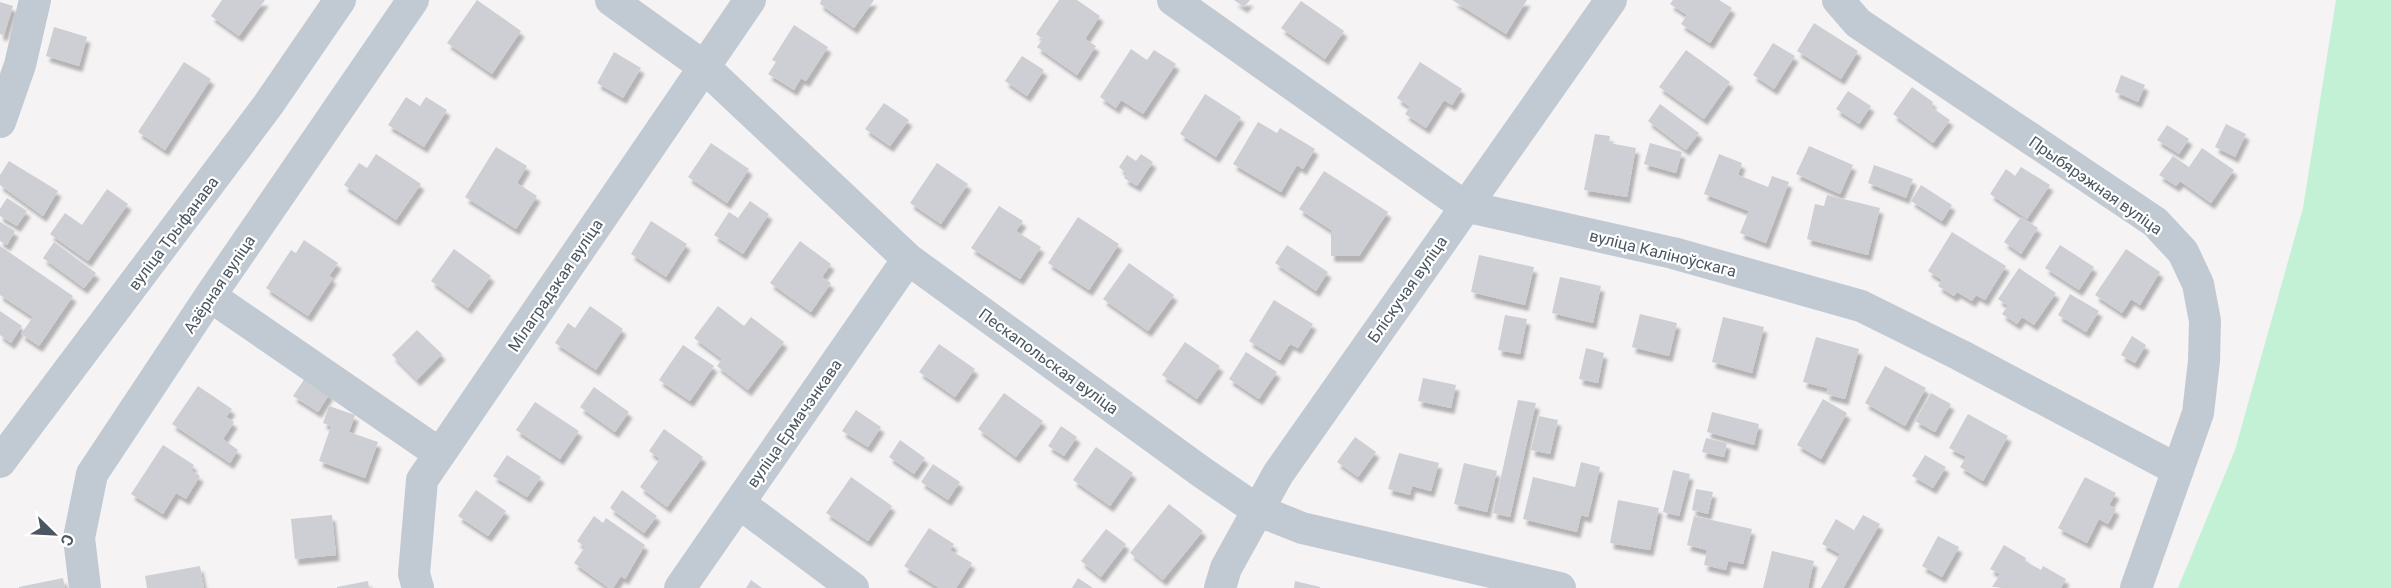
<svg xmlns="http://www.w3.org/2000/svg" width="2391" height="588" viewBox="0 0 2391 588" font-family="Roboto,sans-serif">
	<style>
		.green { fill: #c3f1d5 }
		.building { fill: #cdcfd5; filter: url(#shadow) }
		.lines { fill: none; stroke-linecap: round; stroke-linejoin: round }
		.minor { stroke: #c1cad2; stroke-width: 32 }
		.labels { text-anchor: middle; stroke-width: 4.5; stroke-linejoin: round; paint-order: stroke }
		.street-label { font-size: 16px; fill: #4a5661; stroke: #fff }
	</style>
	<defs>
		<filter id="shadow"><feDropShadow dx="3.5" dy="6" stdDeviation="1.5" flood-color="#0004"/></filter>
	</defs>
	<rect width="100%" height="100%" fill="#f5f3f3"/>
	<path class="green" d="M2336,0H2391V588H2178L2235,450L2303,208Z"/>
	<path class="building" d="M222,0H265L239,36L211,16Z
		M477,0L521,31L492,74L447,43Z
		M821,0H874L854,28L820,4Z
		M1059,0H1077L1100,16L1085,39L1096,46L1077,75L1037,47L1043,39L1036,34Z
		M1234,0H1250L1244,7Z
		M1452,0H1527L1506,34Z
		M1673,0H1719L1732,8L1710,43L1681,24L1687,15L1670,4Z
		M1301,1L1344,31L1325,59L1281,28Z
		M0,2L13,6L4,35L0,34Z
		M1814,23L1858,51L1841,79L1797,51Z
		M794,25L828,47L806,81L801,78L794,90L768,74L776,62L772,60Z
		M54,27L87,37L79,66L46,56Z
		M1773,43L1795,56L1774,89L1753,75Z
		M1131,49L1147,60L1154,50L1176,64L1143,114L1121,100L1116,108L1100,97Z
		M1686,50L1730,82L1704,119L1659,87Z
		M614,52L641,68L623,98L597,83Z
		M1022,56L1044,70L1027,96L1005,81Z
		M184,62L211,79L165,150L138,132Z
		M1420,62L1462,89L1452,105L1444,100L1426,128L1405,114L1410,107L1397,98Z
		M2121,75L2145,85L2138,102L2115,92Z
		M1912,87L1933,102L1931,107L1950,120L1933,143L1893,114Z
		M1848,91L1871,106L1859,124L1836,109Z
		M1205,94L1241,117L1216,157L1180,134Z
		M406,97L420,106L426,97L447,110L424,147L388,125Z
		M884,103L909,120L890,146L865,129Z
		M1660,104L1699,133L1686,150L1648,121Z
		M1258,122L1277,133L1280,128L1315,149L1303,169L1297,165L1281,192L1233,164Z
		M2226,124L2246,134L2235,157L2215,147Z
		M2167,125L2189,139L2179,154L2157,140Z
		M1595,134L1610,136L1609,143L1636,148L1627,197L1584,190Z
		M711,143L749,169L727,203L688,177Z
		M1650,143L1682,152L1676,173L1644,164Z
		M1809,146L1853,165L1840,194L1796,174Z
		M496,147L527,166L517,183L537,196L516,229L465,197Z
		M2202,148L2234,170L2211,203L2180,181L2176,186L2159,175L2173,156L2189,167Z
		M376,154L421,184L396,220L344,185L359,163L367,168Z
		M1141,154L1153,162L1137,186L1124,178L1127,174L1119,167L1127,155L1136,161Z
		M1719,154L1742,163L1738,175L1768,187L1772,176L1789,182L1766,243L1740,233L1749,211L1704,194Z
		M9,161L58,191L43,216L0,185V175Z
		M937,163L968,184L941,224L910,203Z
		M1874,165L1913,179L1906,198L1868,183Z
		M2021,167L2050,185L2027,219L1990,194L2006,169L2015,176Z
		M1324,171L1388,212L1359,256H1331V230L1299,209Z
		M1921,185L1952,205L1942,221L1911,201Z
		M107,189L128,204L88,261L50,234L65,213L82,225Z
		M1827,195L1880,208L1868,255L1807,239L1815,204L1824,206Z
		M7,198L27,211L17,226L0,216V209Z
		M750,201L769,214L743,254L714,235L729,212L738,218Z
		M999,206L1023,221L1016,231L1041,247L1020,279L971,248Z
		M1078,217L1119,244L1089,290L1048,263Z
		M2021,217L2038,228L2021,254L2004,242Z
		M651,221L687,244L666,277L631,254Z
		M0,222L15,231L7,245L0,241Z
		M1952,232L2006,266L1985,300L1976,295L1972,301L1957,292L1954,296L1938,286L1942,280L1928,271Z
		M304,240L338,263L329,276L333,278L308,316L266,288L291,250L296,253Z
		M800,241L831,264L822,277L831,283L811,312L770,283Z
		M54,242L96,273L84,288L43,258Z
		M1287,245L1328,272L1316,291L1275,263Z
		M2060,245L2094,267L2079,290L2045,268Z
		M0,246L73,296L39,346L21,334L33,317L0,295Z
		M454,249L491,276L468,308L431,281Z
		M2126,249L2160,272L2140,305L2131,299L2122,313L2095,295Z
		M1479,255L1534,267L1525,305L1471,292Z
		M1129,263L1174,295L1148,331L1103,299Z
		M2019,268L2056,293L2034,325L2022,317L2017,324L2002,314L2008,306L1998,299Z
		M1560,277L1601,286L1593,323L1552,313Z
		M2070,294L2099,311L2086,332L2058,315Z
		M1274,300L1313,324L1298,348L1290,344L1280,360L1249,341Z
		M590,306L623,329L596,370L555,343L568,323L575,328Z
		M718,306L744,326L751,317L784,342L748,390L717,366L722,359L694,338Z
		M0,311L22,326L11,343L0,335Z
		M1640,314L1677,323L1669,356L1632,347Z
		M1505,315L1527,319L1520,354L1498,350Z
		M1723,317L1764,327L1752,373L1712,362Z
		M417,330L442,354L417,380L392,355Z
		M2132,336L2146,345L2135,363L2121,355Z
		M1816,337L1859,349L1845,399L1826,394L1828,388L1803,382Z
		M1185,342L1220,366L1197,399L1162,375Z
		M939,344L975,369L955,397L919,372Z
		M683,345L714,366L690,401L659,380Z
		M1586,348L1604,353L1598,383L1579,379Z
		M1246,352L1277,372L1259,399L1229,379Z
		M1885,366L1926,388L1905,426L1865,403Z
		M305,378L330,393L318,412L293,396Z
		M1423,378L1456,385L1451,408L1418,401Z
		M198,386L232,409L226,417L234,422L223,439L238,450L230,463L172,424Z
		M594,387L629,412L615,432L580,407Z
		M1004,393L1043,421L1016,457L978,429Z
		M1931,393L1951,404L1935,432L1915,421Z
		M1823,399L1847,413L1821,459L1797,445Z
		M1518,400L1536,403L1510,517L1493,513Z
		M535,402L579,431L560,459L516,430Z
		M329,406L355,415L349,432L378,442L365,478L319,461L331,426L323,423Z
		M856,410L881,427L868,447L842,431Z
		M1712,412L1759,424L1754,445L1707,432Z
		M1968,414L2008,436L1983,481L1960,467L1966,457L1949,448Z
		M1539,416L1558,420L1550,454L1531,450Z
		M1061,426L1077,437L1064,456L1048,446Z
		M664,429L703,457L667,507L640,487L660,459L649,451Z
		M1355,437L1376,452L1358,477L1337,462Z
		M1706,438L1727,443L1724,457L1702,452Z
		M900,440L925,458L914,474L889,457Z
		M163,445L194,465L191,470L200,476L186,499L176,493L163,514L131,494Z
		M1096,447L1133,473L1110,506L1073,480Z
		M1399,453L1439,463L1431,491L1412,486L1410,495L1388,489Z
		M507,455L541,477L527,497L493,476Z
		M1925,455L1946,467L1933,488L1912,476Z
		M1581,462L1600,467L1588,517L1581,515L1577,532L1523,519L1533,477L1575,487Z
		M1464,463L1497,471L1487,512L1454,504Z
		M933,464L960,482L948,500L921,482Z
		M1673,470L1690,474L1679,516L1663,512Z
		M851,477L892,506L868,541L826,513Z
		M2085,477L2116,493L2109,505L2116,509L2108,524L2099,519L2087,543L2058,528Z
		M1696,489L1713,492L1708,514L1692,510Z
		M476,490L506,511L488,536L458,516Z
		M622,490L657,516L644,533L610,508Z
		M1618,500L1659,508L1650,550L1610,543Z
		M1169,504L1203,531L1163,580L1130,553Z
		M332,515L336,555L295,559L291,519Z
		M1863,515L1880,524L1843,588H1821L1840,554L1822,544L1836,519L1854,530Z
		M594,516L603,523L606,518L645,545L625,579L621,576L613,588H609L574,563L585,547L577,541Z
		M1694,516L1752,529L1743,564L1728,561L1726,570L1704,565L1707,550L1687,545Z
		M929,528L954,544L950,550L972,563L956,588H939L904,566Z
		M1106,529L1126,544L1101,577L1081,561Z
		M1938,536L1959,547L1942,577L1922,566Z
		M2004,545L2026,558L2025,561L2041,570L2043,566L2066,579L2061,588L1992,587L2000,574L1990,569Z
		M1772,551L1814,561L1808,588H1763Z
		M200,566L204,588H147L145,576Z
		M63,578L65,588H19V587Z
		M1078,578L1093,588H1072Z
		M751,580L762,588H746Z
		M368,581L369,588H337V587Z
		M1295,581L1320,587V588H1294Z"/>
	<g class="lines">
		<path class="minor" d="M611,0L703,66L908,259L1203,473L1257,510L1302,528L1560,588
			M1173,0L1464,206L1673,253L1861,306L1960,355L2178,470
			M1838,0L1858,23L2155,222L2183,252L2198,284L2205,321L2204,361L2198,413L2136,588
			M0,122L20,65L35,0
			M210,296L440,454
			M0,462L268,105L340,0
			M739,503L853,588
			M85,588L79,538L92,474L210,296L413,0
			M418,588L414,574L422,480L750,0
			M680,588L908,259
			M1220,588L1226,568L1278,474L1611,0"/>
	</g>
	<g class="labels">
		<g class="street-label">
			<text transform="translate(2096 185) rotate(35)" y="6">Прыбярэжная вуліца</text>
			<text transform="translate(173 233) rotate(-53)" y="6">вуліца Трыфанава</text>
			<text transform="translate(1663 253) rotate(14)" y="6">вуліца Каліноўскага</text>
			<text transform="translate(219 284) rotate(-56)" y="6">Азёрная вуліца</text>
			<text transform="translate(555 285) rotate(-56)" y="6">Мілаградзкая вуліца</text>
			<text transform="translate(1407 289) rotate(-55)" y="6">Бліскучая вуліца</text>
			<text transform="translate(1049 361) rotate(36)" y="6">Пескапольская вуліца</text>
			<text transform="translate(794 423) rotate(-55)" y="6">вуліца Ермачэнкава</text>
		</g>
	</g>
	<g transform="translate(54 534) rotate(114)" stroke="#ffffff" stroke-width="4.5" paint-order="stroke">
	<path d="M0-4.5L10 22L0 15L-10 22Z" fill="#4a5661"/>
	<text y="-9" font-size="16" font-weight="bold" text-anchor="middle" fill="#4a5661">С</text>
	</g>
</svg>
